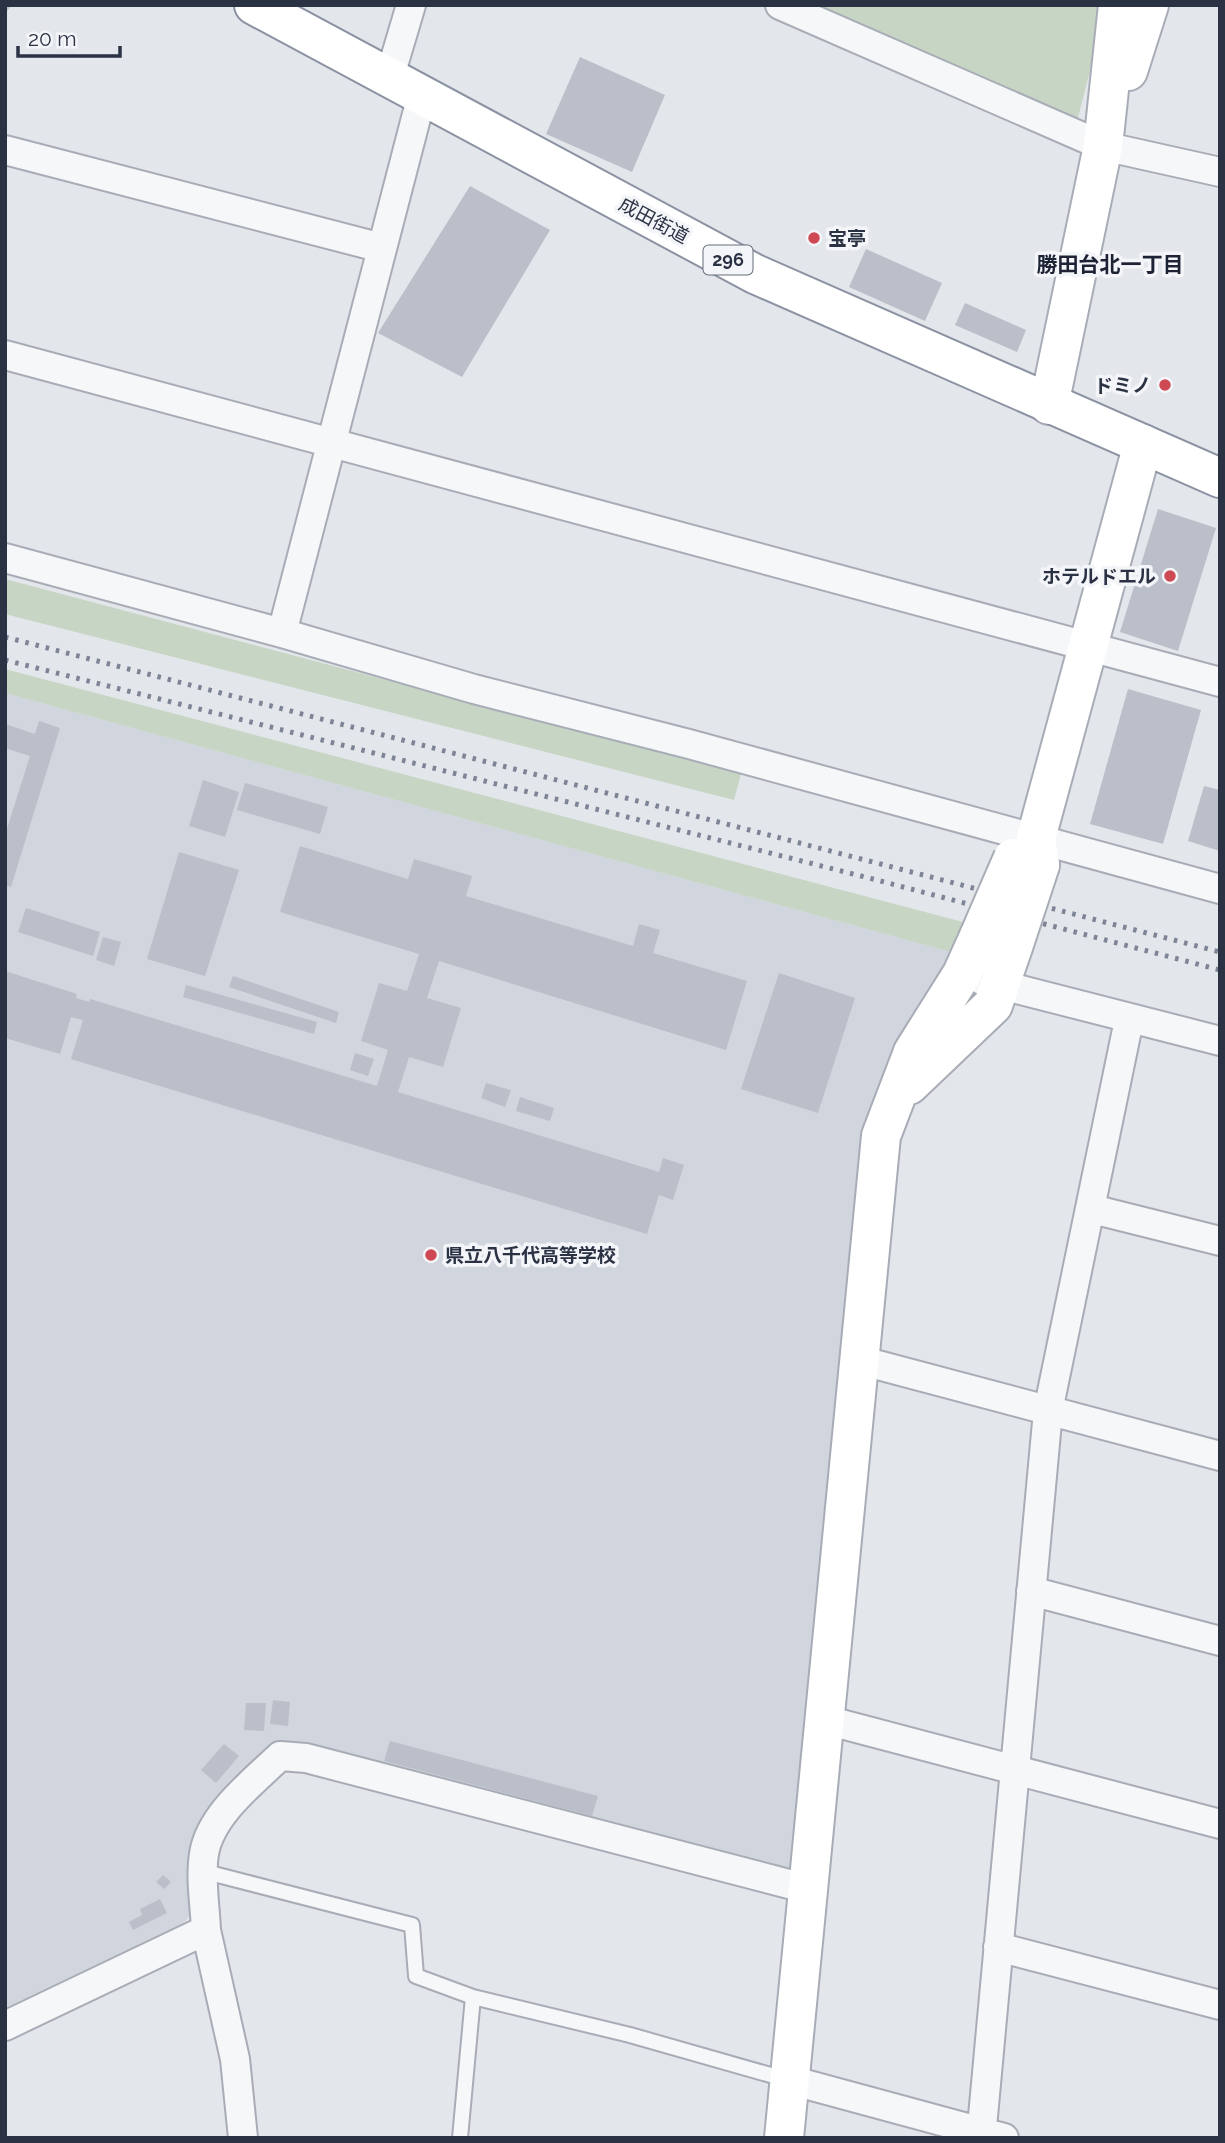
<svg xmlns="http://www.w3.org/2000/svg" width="1225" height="2143" viewBox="0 0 1225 2143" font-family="Raleway,'Noto Sans JP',sans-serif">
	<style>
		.built { fill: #d1d5dd }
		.green { fill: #c7d5c4 }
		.building { fill: #babfc9 }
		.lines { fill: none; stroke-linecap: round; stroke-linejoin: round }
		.lane-casing { stroke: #a8acb6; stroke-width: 18 }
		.street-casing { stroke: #a8acb6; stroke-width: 32 }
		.secondary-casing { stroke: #a8acb6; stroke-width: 42 }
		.highway-casing { stroke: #8b92a2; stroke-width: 42 }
		.path { stroke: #c1c4ca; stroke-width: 4.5; stroke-dasharray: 5 5; stroke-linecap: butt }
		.lane { stroke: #f6f7f9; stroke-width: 14 }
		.street { stroke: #f6f7f9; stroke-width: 28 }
		.secondary { stroke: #fff; stroke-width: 38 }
		.highway { stroke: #fff; stroke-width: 38 }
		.rail { stroke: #7d8495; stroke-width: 5; stroke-dasharray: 3.5 7; stroke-linecap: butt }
		.secondary-bridge-casing { stroke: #a8acb6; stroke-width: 42; stroke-linecap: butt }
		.secondary-bridge { stroke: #fff; stroke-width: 38 }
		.poi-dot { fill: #cf4954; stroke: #f3f5f8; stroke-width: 2.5 }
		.labels { text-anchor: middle; stroke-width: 7; stroke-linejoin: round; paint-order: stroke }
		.shield { fill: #f3f5f8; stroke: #676c7a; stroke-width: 2 }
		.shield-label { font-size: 18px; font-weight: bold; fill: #2b3244 }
		.street-label { font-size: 19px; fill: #2b3244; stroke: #f3f5f8 }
		.poi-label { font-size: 19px; font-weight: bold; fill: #2b3244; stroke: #f3f5f8; text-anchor: start }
		.neighbourhood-label { font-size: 21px; font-weight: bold; fill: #1d2335; stroke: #f3f5f8 }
	</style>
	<rect width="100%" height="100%" fill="#e3e6eb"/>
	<path class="built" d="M5,693L951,952L872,1111L794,1867L784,1870L303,1746L276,1742L196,1834L191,1914L176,1932L5,2015Z"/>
	<path class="green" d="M780,5H1107L1074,133Z
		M5,579L741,774L734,800L5,614Z
		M5,669L963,922L951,952L5,693Z"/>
	<path class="building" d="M580,57L665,95L632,172L546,134Z
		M470,186L550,230L462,377L378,333Z
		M866,249L942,283L925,321L849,287Z
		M965,303L1026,330L1017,352L955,325Z
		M1158,509L1216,528L1178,651L1120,632Z
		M1128,689L1201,710L1163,844L1090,824Z
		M39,721L60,728L11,887L5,885V835L30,756L5,748V724L35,734Z
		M203,780L239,792L225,837L189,826Z
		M245,783L328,807L320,834L237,810Z
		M1204,786L1220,790V851L1188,841Z
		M300,846L408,879L414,859L472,876L466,896L633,946L639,924L660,930L653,953L747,981L726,1050L439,961L427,998L461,1008L443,1067L409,1057L398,1092L659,1172L663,1158L684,1165L673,1200L659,1195L647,1234L71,1059L83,1020L71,1017L60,1054L5,1038V971L77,994L76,998L89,1002L90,999L377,1086L388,1050L361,1041L379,983L407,991L419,954L280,912Z
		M179,852L239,870L205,976L147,959Z
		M26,908L100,932L93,956L18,932Z
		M103,937L121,942L114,966L96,960Z
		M779,973L855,998L818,1113L741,1089Z
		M233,976L339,1012L336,1023L229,987Z
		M186,985L317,1022L314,1034L183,997Z
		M355,1053L374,1059L368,1076L350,1070Z
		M486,1083L511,1090L505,1107L481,1098Z
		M520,1097L554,1108L550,1121L516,1111Z
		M273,1700L290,1702L288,1726L270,1724Z
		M246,1703H266L264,1731L244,1730Z
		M390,1741L598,1796L592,1816L384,1761Z
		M224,1744L239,1756L216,1783L201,1770Z
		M163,1875L171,1882L164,1889L156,1882Z
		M160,1899L167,1913L133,1930L129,1922L142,1915L140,1909Z"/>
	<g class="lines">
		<defs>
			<path id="lane" d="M202,1871L412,1925L416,1976L473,1997L630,2035L788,2080
				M460,2138L473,1997"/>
			<path id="street" d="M780,5L1103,146L1220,172
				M389,79L411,5
				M5,150L382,248
				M5,355L1220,682
				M5,558L282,633L474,689L689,744L1220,889
				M282,633L422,95
				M982,980L1220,1041
				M1092,1209L1220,1241
				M859,1360L1220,1456
				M1031,1591L1220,1641
				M826,1720L1220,1824
				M206,1930C205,1905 200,1878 204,1854C210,1815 253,1782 280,1756L306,1758L808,1889
				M998,1947L1220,2005
				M5,2026L206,1930L235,2059L243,2138
				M790,2080L1004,2138
				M981,2138L1048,1411L1129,1020"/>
			<path id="secondary" d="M1128,71L1149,5
				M1049,405L1103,146L1118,5
				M1040,865L1036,838L1143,444
				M909,1085L993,1005L1013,947
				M784,2138L881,1136L913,1052L962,974L980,934"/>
			<path id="highway" d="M254,5L755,274L1220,478"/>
		</defs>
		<use href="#lane" class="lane-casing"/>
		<use href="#street" class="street-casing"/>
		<use href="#secondary" class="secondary-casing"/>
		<use href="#highway" class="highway-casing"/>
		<path class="path" d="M5,10L9,5"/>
		<use href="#lane" class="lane"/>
		<use href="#street" class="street"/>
		<use href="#secondary" class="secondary"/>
		<use href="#highway" class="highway"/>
		<path class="rail" d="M5,637L1220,952
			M5,660L869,878L1220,970"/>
		<defs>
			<path id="secondary-bridge" d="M980,934L1013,858
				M1013,947L1040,865"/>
		</defs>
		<use href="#secondary-bridge" class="secondary-bridge-casing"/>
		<use href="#secondary-bridge" class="secondary-bridge"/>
	</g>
	<g class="poi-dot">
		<circle cx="814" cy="238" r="7"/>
		<circle cx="1165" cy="385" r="7"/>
		<circle cx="1170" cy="576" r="7"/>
		<circle cx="431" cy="1255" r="7"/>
	</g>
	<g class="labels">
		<rect class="shield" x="703.5" y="245.5" width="49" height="29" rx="5"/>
		<g class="shield-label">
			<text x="728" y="266">296</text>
		</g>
		<g class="street-label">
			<text transform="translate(654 220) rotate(28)" y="7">成田街道</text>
		</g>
		<g class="poi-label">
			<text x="828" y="245">宝亭</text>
			<text x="1151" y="392" text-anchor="end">ドミノ</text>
			<text x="1156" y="583" text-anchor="end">ホテルドエル</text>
			<text x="445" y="1262">県立八千代高等学校</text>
		</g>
		<g class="neighbourhood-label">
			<text x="1110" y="272">勝田台北一丁目</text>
		</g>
	</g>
	<rect width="1225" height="2143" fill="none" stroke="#2b3244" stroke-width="14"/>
	<path d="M18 46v10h102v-10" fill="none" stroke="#2b3244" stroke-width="3.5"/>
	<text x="28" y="46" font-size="21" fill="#2b3244" stroke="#f3f5f8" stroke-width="5" paint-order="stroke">20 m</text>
</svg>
